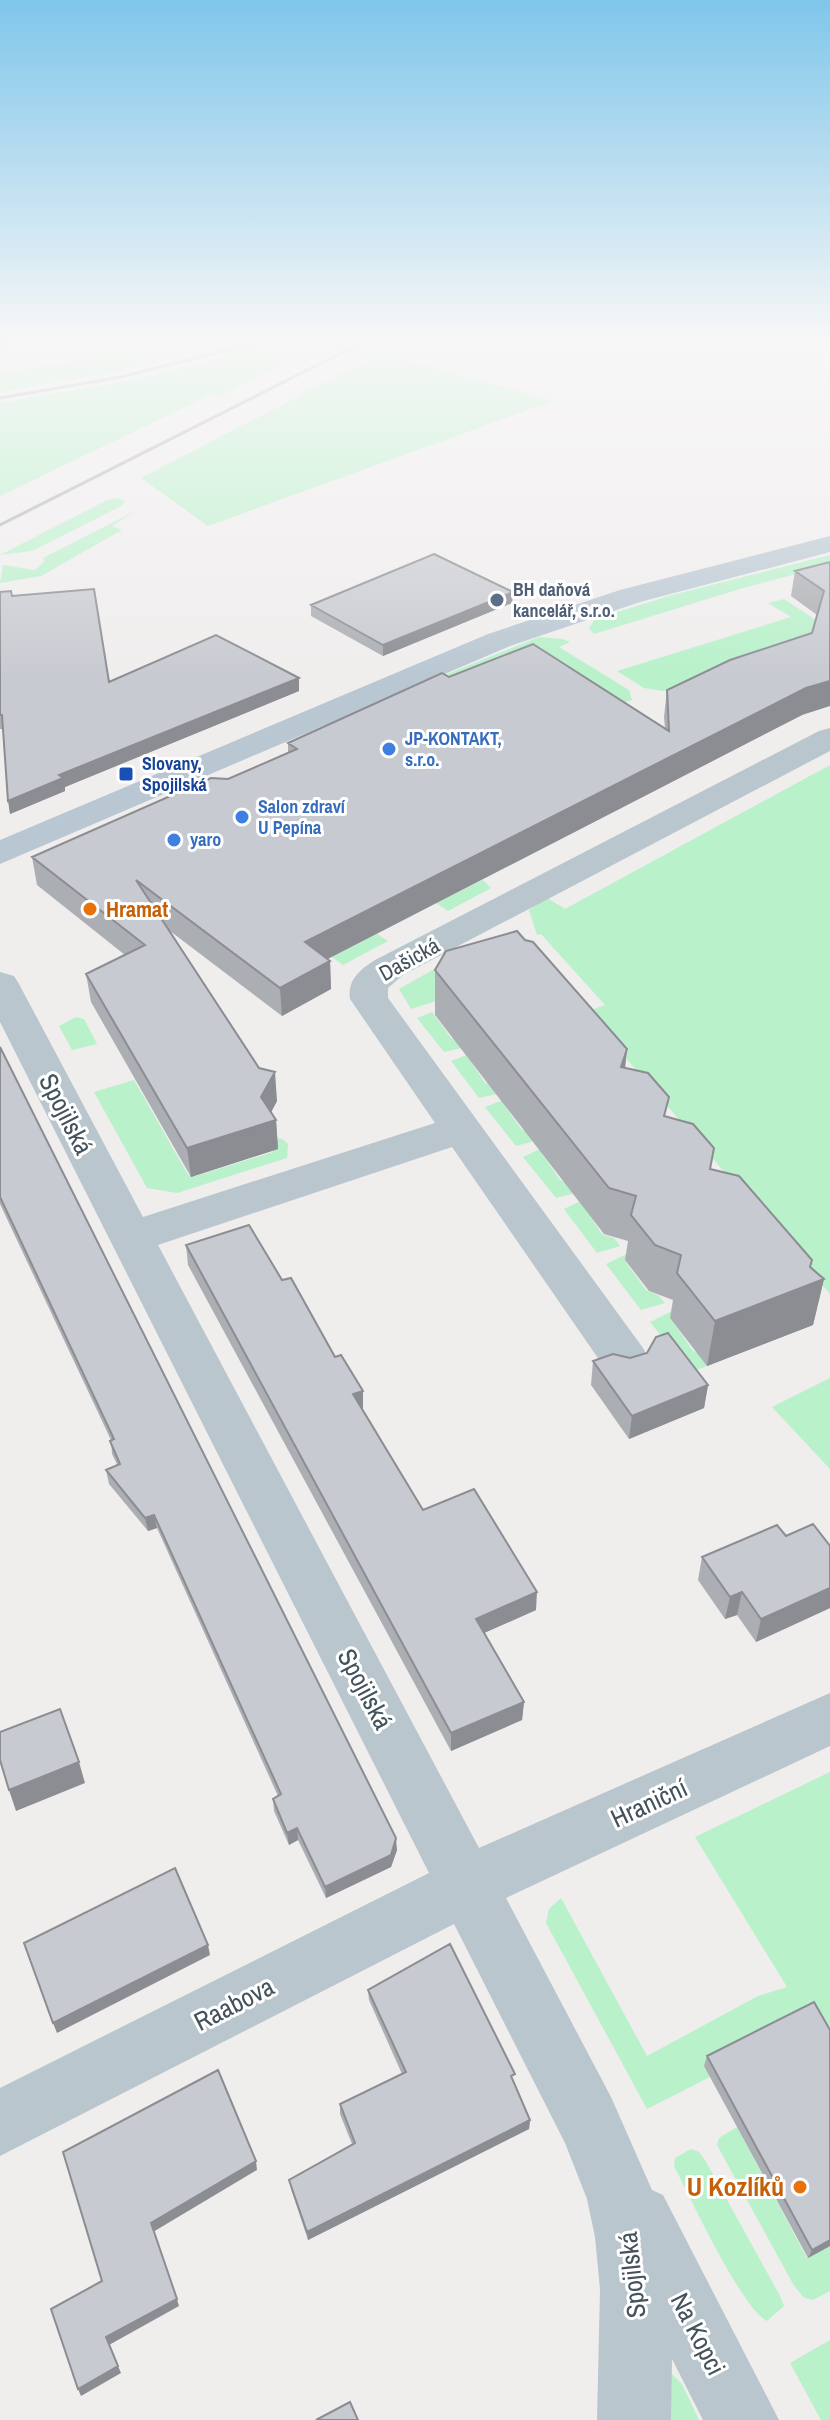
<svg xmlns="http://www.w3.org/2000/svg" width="830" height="2420" viewBox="0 0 830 2420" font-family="'Archivo Narrow',sans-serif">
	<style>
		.green { fill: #b8f1ca }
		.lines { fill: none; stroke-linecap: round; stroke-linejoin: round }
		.street { fill: #bac6cd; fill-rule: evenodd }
		.secondary { fill: #b9c7d2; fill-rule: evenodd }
		.rail { stroke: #afb3b8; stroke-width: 3 }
		.wall { fill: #abaeb3 }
		.shaded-wall { fill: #8b8d92 }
		.building { fill: #c7cad0; stroke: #8b8d92; stroke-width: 2 }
		.service-dot { fill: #5c6f8a; stroke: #fff; stroke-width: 3 }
		.shop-dot { fill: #3f7fe0; stroke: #fff; stroke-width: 3 }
		.transit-dot { fill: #1a4fb4; stroke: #fff; stroke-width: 3 }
		.food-dot { fill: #e8710a; stroke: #fff; stroke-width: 3 }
		.labels { text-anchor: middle; stroke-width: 6; stroke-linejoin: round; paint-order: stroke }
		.far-service-label { font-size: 18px; font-weight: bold; fill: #4e5e75; stroke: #fff; text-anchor: start }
		.far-shop-label { font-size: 18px; font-weight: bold; fill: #366cbe; stroke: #fff; text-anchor: start }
		.far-transit-label { font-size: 18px; font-weight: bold; fill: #164399; stroke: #fff; text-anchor: start }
		.food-label { font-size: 22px; font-weight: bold; fill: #c56008; stroke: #fff; text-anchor: start }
		.street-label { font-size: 22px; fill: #44525b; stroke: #fff }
		.near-street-label { font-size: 26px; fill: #44525b; stroke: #fff }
		.near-food-label { font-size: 26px; font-weight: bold; fill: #c56008; stroke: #fff; text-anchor: end }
	</style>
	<rect width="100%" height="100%" fill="#f0eded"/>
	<path class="green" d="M187,341H244L115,372L0,392V373Z
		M287,341H332L218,397L210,395L0,496V403L126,381Z
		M381,353L553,401L208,526L141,478Z
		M118,498L125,501L123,505L32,551L0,555L107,500Z
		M137,510L112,526L122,530L41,576L0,583L3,565L35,570L45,561L43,558Z
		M830,555V565L743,588L594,634L589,628L595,619L672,595Z
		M784,599L819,622L830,643L663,691L644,688L617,671L791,617L768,603Z
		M539,637L563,639L570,642L559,647L629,690L632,700L611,707L437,678Z
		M830,765V1294L586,1012L605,1005L541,934L537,935L529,910L546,897L565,909Z
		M483,880L491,888L448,911L436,903Z
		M377,934L388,941L343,965L332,957Z
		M482,942L519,975L411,1009L399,989Z
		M432,1012L451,1038L460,1041L466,1047L444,1052L417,1018Z
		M76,1017L84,1019L97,1044L72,1050L59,1026Z
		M471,1053L469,1059L485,1083L495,1085L501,1093L479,1098L451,1061Z
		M134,1080L188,1175L196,1176L273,1152L276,1138L282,1139L288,1144L287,1158L177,1193L147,1188L94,1092Z
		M506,1099L504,1105L522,1130L532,1133L538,1140L516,1146L485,1107Z
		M544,1147L542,1154L560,1180L572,1184L579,1192L556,1198L523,1157Z
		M585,1199L583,1206L602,1234L614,1238L620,1246L597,1253L564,1209Z
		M627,1254L625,1261L646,1290L659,1296L665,1303L641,1310L606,1264Z
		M672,1311L671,1319L693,1351L706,1355L713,1364L690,1372L650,1322Z
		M830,1378V1469L772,1407Z
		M830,1772V2047L710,2077L647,2109L546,1923L549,1909L561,1898L647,2056L758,1996L787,1987L695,1837Z
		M737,2127L807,2258L830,2246V2291L813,2300L803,2297L793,2284L717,2145L719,2138Z
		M691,2149L699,2152L705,2160L780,2296L784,2306L767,2321C742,2309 690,2197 674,2166L675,2158Z
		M830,2340V2420H821L790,2363Z
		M672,2374L682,2384L699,2420H664L668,2376Z"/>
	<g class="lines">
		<path class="street" d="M830,728V751L403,975L388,988V998L643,1348L650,1361L643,1374L626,1379L609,1374L452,1147L158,1245L479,1848L830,1693V1746L506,1898L611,2097L652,2190L663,2195L779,2420H703L672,2359L671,2420H597L600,2289L595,2237L587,2199L565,2143L454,1924L0,2156V2088L429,1873L0,1022V972L14,976L19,984L143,1217L435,1123L350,999C347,980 361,968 377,959L819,731Z"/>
		<path class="secondary" d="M830,536V552L640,602L510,646L0,864V840L488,634L620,590Z"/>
		<path class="rail" d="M0,398L121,377L266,341
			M0,525L365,341"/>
	</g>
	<path class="wall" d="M0,341H10L11,346L0,347Z
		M830,562L802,715L328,959L330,961L331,989L282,1016L170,931L277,1101L271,1112L276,1120L278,1149L191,1177L91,1002L86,974L125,955L37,885L32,857L228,779L288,753V743L449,677L665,728L664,717L667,690L812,633L817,615L791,596L795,571Z
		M0,592L12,596L109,682L299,678V691L65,787V791L10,814L3,729H0Z
		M513,592L512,603L383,656L311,616V605Z
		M435,970L627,1049L625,1068L711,1169L824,1279L813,1325L707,1366L670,1318L673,1300L649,1291L625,1260L628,1241L604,1234L435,1015Z
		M0,1047L397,1850L391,1867L326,1898L298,1840L289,1845L274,1811L273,1799L278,1796L157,1528L148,1531L109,1484L106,1470L118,1466L112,1454L111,1440L0,1204Z
		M186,1245L282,1280L363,1410L423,1510L536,1610L484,1633L524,1702L522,1720L451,1751L188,1265Z
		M593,1361L708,1385L704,1408L629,1439L591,1385Z
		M786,1536L830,1546V1608L756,1642L737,1615L725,1619L698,1580L702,1557Z
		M368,1990L514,2083L530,2120L529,2129L308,2240L291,2189L289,2180L352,2144L340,2114V2104L402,2074L369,2000Z
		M830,2030V2246L808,2258L704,2066L707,2056Z"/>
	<path class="shaded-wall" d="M513,592L512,603L383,656V645Z
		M299,678V691L65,787V791L10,814L8,801L59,775Z
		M830,681V706L802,715L306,970L305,942L806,688Z
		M330,961L331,989L282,1016L280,988Z
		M627,1049L622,1095L621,1067Z
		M275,1072L277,1101L265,1124L276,1120L278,1149L191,1177L187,1148L261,1097Z
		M824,1279L813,1325L707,1366L715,1321Z
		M708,1385L704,1408L629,1439L632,1416Z
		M363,1391V1410L354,1414L353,1394Z
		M154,1515L157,1528L148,1531L145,1518Z
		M830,1588V1608L756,1642L761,1619Z
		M537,1592L536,1610L475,1637L476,1619Z
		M742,1592L737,1615L725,1619L730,1597Z
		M524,1702L522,1720L451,1751V1733Z
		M79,1762L85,1783L16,1811L9,1790Z
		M297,1828L298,1840L289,1845L287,1833Z
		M396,1838L397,1850L391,1867L326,1898L325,1887Z
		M208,1945L210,1955L57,2033L53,2023Z
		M530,2120L529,2129L308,2240L307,2232Z
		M256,2161L257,2170L153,2232L151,2223Z
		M830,2240V2246L808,2258L812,2250Z
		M177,2299L179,2306L109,2345L121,2373L81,2396L78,2389L106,2337Z"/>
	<path class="building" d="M434,554L513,592L383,645L311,605Z
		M830,562V681L806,688L305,942L330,961L280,988L136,880L259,1068L275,1072L261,1097L276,1120L187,1148L86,974L145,945L32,857L211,778L228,779L297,749L288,743L442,673L449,677L533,644L669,731L667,690L730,660L812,633L824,591L795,571Z
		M94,589L109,682L216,635L299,678L59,775L63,778L8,801L2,715H0V592L11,591L12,596Z
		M517,931L525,940L533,942L627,1049L621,1067L648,1073L669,1097L664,1116L693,1124L714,1148L710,1169L739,1176L812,1260L810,1267L824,1279L715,1321L677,1273L681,1255L655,1245L631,1215L636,1196L609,1188L435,970L446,951Z
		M0,1047L396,1838L391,1855L325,1887L297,1828L287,1833L273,1799L281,1794L154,1515L145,1518L106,1470L120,1464L110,1441L114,1439L0,1197Z
		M249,1225L282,1280L291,1278L335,1357L341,1355L363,1391L353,1394L423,1510L474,1489L537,1592L476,1619L524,1702L451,1733L186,1245Z
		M668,1333L708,1385L632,1416L593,1361L613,1354L630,1358L647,1353L656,1337Z
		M813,1524L830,1546V1588L761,1619L742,1592L730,1597L702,1557L777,1525L786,1536Z
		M60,1709L79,1762L9,1790L0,1760V1732Z
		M175,1868L208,1945L53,2023L24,1943Z
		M450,1944L515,2074L511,2076L530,2120L307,2232L289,2180L355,2143L340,2104L406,2072L368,1990Z
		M814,2002L830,2030V2240L812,2250L707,2056Z
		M218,2070L256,2161L151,2223L177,2299L106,2337L118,2366L78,2389L51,2309L102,2281L63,2152Z
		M350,2402L358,2420H316Z"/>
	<linearGradient id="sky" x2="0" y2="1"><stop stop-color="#7fc6eb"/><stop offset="0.5" stop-color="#f8f7f7"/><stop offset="1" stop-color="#f8f7f7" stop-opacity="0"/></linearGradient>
	<rect width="830" height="680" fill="url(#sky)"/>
	<circle class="service-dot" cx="497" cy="600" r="8"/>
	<g class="shop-dot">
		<circle cx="389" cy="749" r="8"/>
		<circle cx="242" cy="817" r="8"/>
		<circle cx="174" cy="840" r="8"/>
	</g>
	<rect class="transit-dot" x="118" y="766" width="16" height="16" rx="4"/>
	<g class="food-dot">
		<circle cx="90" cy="909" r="8"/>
		<circle cx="800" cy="2187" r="8"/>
	</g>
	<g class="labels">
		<g class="far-service-label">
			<text x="513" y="596">BH daňová<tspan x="513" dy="21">kancelář, s.r.o.</tspan></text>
		</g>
		<g class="far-shop-label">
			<text x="405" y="745">JP-KONTAKT,<tspan x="405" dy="21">s.r.o.</tspan></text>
			<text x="258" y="813">Salon zdraví<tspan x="258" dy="21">U Pepína</tspan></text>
			<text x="190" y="846">yaro</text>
		</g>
		<g class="far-transit-label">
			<text x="142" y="770">Slovany,<tspan x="142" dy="21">Spojilská</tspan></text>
		</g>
		<g class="food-label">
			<text x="106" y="917">Hramat</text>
		</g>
		<g class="street-label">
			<text transform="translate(409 959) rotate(-29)" y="8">Dašická</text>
		</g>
		<g class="near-street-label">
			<text transform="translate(66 1114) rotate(63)" y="9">Spojilská</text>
			<text transform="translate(365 1689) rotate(62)" y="9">Spojilská</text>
			<text transform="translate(649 1803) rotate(-25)" y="9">Hraniční</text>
			<text transform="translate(234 2004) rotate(-27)" y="9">Raabova</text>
			<text transform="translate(632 2275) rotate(-96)" y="9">Spojilská</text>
			<text transform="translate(698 2334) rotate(63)" y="9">Na Kopci</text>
		</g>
		<g class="near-food-label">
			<text x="784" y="2196">U Kozlíků</text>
		</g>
	</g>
</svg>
